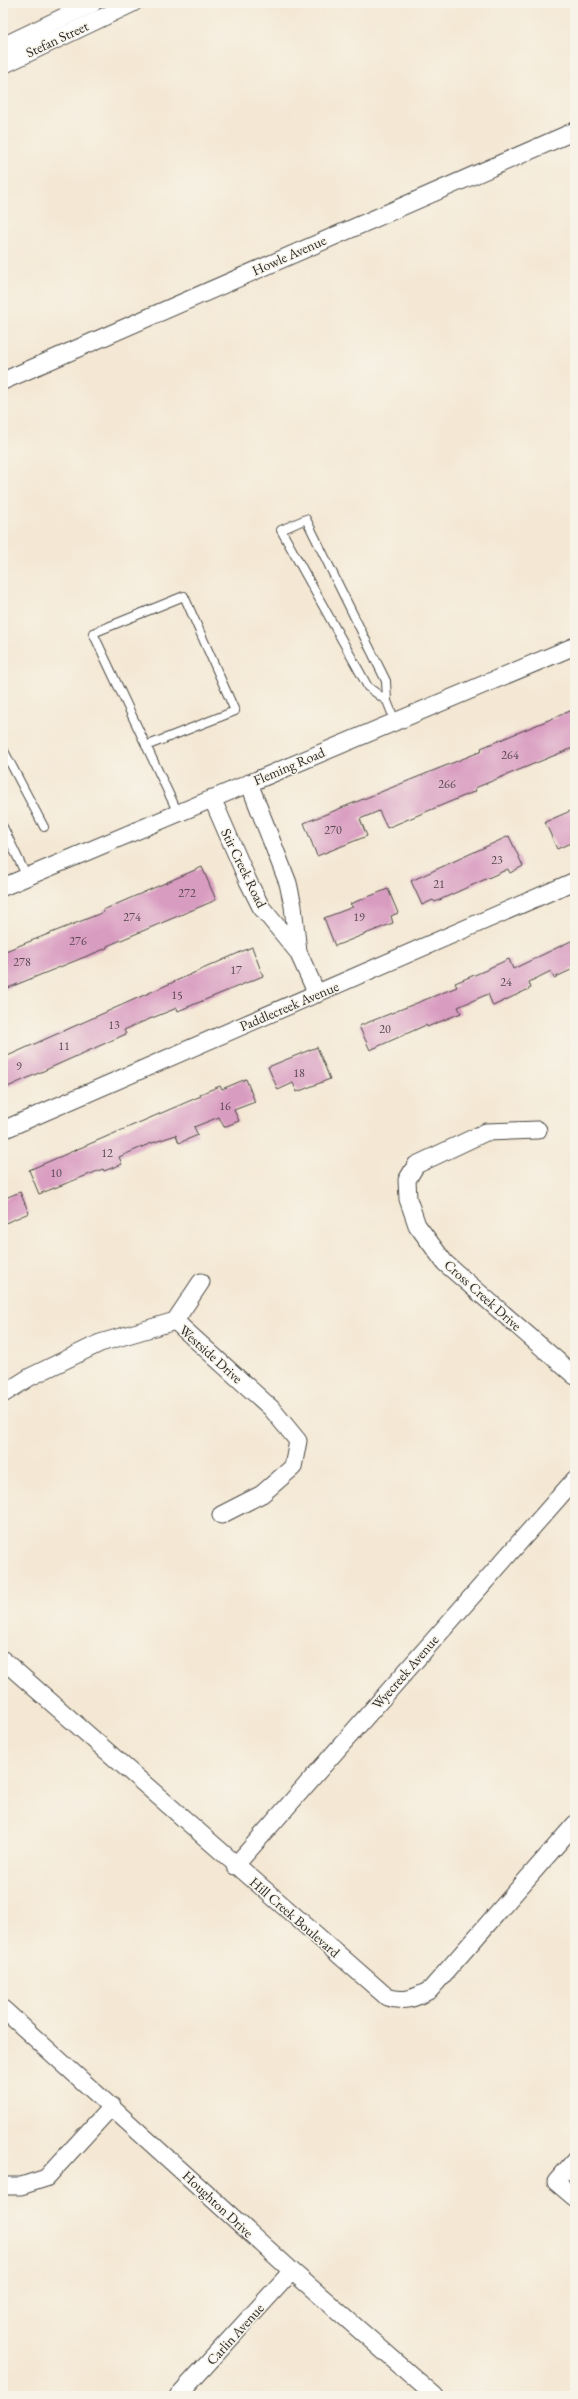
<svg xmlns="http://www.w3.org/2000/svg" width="578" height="2399" viewBox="0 0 578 2399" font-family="'EB Garamond',serif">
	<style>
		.building { fill: #d99cc1 }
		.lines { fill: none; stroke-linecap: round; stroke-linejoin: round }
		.service-casing { stroke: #494744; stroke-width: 10 }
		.minor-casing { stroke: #494744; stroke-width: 19 }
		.service { stroke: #fff; stroke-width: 8 }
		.minor { stroke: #fff; stroke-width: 17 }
		.labels { text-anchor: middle; stroke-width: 3; stroke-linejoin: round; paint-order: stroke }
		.number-label { font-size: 12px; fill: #564750 }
		.street-label { font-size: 14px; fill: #2b2b2b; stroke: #f7f3e8 }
	</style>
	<rect width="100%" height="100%" fill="#f7f3e8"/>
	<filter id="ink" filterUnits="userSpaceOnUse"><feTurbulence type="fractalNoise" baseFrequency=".025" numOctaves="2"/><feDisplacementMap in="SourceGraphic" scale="8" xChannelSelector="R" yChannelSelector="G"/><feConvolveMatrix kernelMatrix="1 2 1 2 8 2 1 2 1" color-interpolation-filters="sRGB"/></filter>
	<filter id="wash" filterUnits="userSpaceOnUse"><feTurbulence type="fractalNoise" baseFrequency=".012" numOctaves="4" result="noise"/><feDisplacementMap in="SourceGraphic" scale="16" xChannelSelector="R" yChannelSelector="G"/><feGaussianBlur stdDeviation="0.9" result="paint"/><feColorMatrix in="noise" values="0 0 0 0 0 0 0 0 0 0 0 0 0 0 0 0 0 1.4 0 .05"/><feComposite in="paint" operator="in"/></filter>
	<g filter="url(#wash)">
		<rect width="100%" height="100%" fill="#f4e8d4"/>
		<g id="blocks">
			<path class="building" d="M575,709V747L475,788L476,791L387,828L379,811L360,819L367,836L317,856L304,823L482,751L481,748Z
				M575,809V841L557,849L545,822Z
				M509,836L523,866L510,873L508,869L435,902L433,900L422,905L411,881Z
				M202,867L216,900L107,946V948L3,990V952L104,912L103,910Z
				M388,889L398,913L391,916L393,923L335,946L324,918L353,907L350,904Z
				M575,939V968L554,978L551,971L529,982L531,988L493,1006L488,994L458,1007L461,1013L427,1027L426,1025L370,1050L359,1026L457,987L455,983L489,969V968L509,959L513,969Z
				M252,947L263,976L178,1011L177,1008L147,1020L124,1030L126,1034L3,1089V1058Z
				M317,1047L330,1079L297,1092L293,1083L278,1090L268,1067Z
				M246,1079L255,1102L234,1110L239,1121L224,1127L219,1117L194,1127L198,1135L179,1143L176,1135L149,1144L119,1157L122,1164L104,1171L103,1169L39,1194L29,1170L201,1096L200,1094L220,1086L222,1089Z
				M20,1192L29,1213L3,1224V1199Z"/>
		</g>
	</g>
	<g filter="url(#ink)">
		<use href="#blocks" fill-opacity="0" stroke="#494744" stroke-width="1"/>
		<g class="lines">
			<defs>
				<path id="service" d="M387,701L368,687L281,530L306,519L386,681L387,701L395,721
					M146,746L235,711L184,596L93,633L178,813
					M3,749L44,827
					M3,827L27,877"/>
				<path id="minor" d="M3,46L93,3
					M3,65L133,3
					M3,381L575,131
					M249,783L288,883L293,906L298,952
					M212,798L248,881L261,907L298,952L317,994
					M3,887L575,646
					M3,1130L575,881
					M538,1130L486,1132L416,1165L407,1180L408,1199L417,1225L445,1263L575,1376
					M175,1321L201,1282
					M3,1394L30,1377L100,1343L175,1321L271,1408L298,1441L293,1467L262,1494L221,1515
					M3,1660L387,1997C404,2003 415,1998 430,1990L575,1824
					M235,1866L575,1479
					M3,2009L292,2271L435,2396
					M575,2160L556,2182L575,2198
					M3,2186H21L46,2178L112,2106
					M178,2396L292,2271"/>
			</defs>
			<use href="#service" class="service-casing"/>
			<use href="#minor" class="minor-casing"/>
			<use href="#service" class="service"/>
			<use href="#minor" class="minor"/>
		</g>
	</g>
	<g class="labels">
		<g class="number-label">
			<text x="510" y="759">264</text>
			<text x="447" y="788">266</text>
			<text x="333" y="834">270</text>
			<text x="497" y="864">23</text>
			<text x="439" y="888">21</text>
			<text x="187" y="897">272</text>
			<text x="132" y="921">274</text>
			<text x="359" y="921">19</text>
			<text x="78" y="945">276</text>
			<text x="22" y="966">278</text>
			<text x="236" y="974">17</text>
			<text x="506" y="986">24</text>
			<text x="177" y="999">15</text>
			<text x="114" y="1029">13</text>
			<text x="385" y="1033">20</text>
			<text x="64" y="1050">11</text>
			<text x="19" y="1070">9</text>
			<text x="299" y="1077">18</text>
			<text x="225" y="1110">16</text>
			<text x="107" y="1157">12</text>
			<text x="56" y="1177">10</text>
		</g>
		<g class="street-label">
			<text transform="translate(57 39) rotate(-25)" y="5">Stefan Street</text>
			<text transform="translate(289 255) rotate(-24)" y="5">Howle Avenue</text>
			<text transform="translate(289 766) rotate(-23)" y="5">Fleming Road</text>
			<text transform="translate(244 868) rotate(64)" y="5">Stir Creek Road</text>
			<text transform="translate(289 1006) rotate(-23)" y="5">Paddlecreek Avenue</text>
			<text transform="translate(483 1295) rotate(42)" y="5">Cross Creek Drive</text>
			<text transform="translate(211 1354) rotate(42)" y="5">Westside Drive</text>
			<text transform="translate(405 1672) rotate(-49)" y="5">Wyecreek Avenue</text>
			<text transform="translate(295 1917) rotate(41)" y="5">Hill Creek Boulevard</text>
			<text transform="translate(218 2204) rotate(43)" y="5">Houghton Drive</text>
			<text transform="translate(235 2334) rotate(-48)" y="5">Carlin Avenue</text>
		</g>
	</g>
	<rect width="578" height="2399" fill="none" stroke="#f7f3e8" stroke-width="16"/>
</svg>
